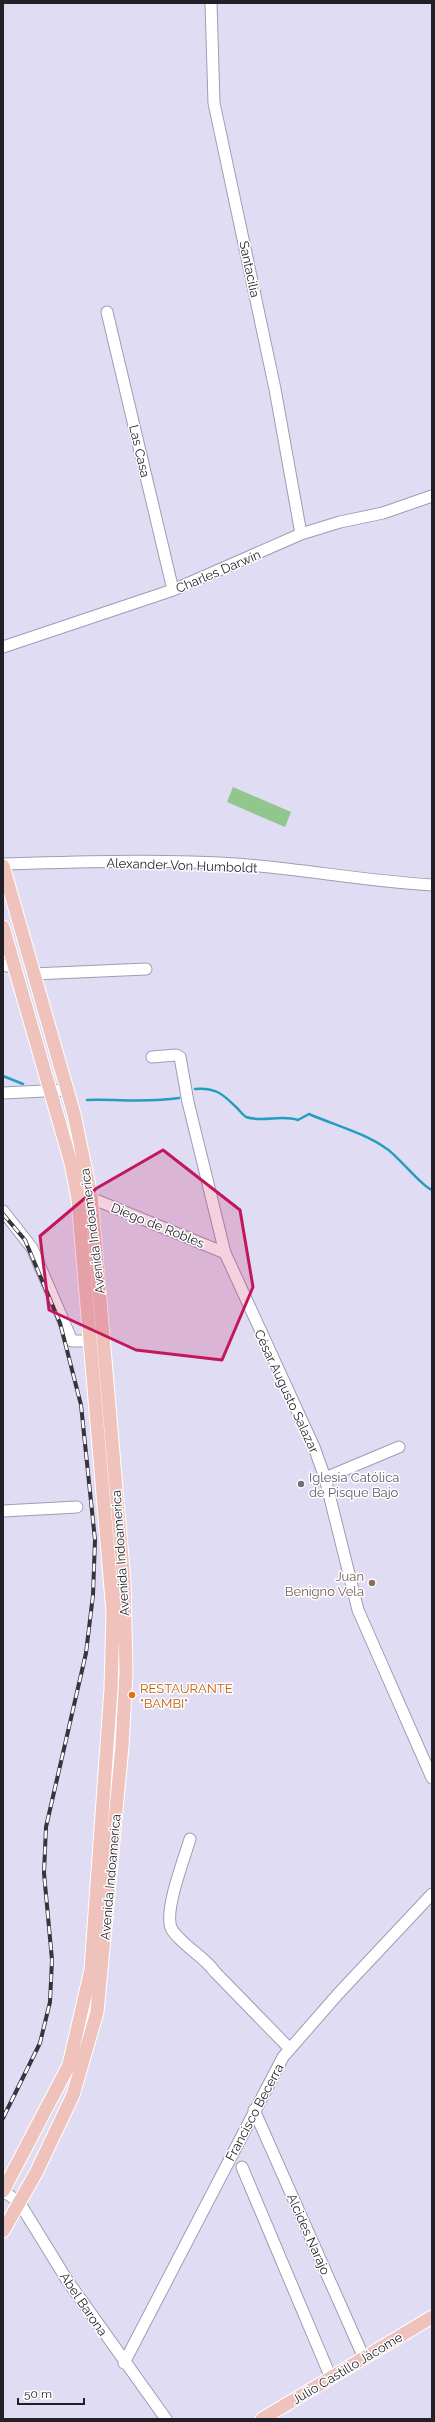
<svg xmlns="http://www.w3.org/2000/svg" width="435" height="2422" viewBox="0 0 435 2422" font-family="Raleway,sans-serif">
	<style>
		.green { fill: #91c78d }
		.lines { fill: none; stroke-linecap: round; stroke-linejoin: round }
		.stream { stroke: #239ebf; stroke-width: 2.5 }
		.minor-casing { stroke: #9f9cb3; stroke-width: 13 }
		.major-casing { stroke: #fff; stroke-width: 15 }
		.minor { stroke: #fff; stroke-width: 11 }
		.major { stroke: #efc2bb; stroke-width: 13 }
		.rail-casing { stroke: #36343e; stroke-width: 4 }
		.rail { stroke: #fff; stroke-width: 2.5; stroke-dasharray: 8; stroke-linecap: butt }
		.marked { fill: #c2185b; fill-opacity: 0.2; stroke: #c2185b; stroke-width: 3; stroke-linejoin: round }
		.worship-dot { fill: #6b7280; stroke: #fff; stroke-width: 1.5 }
		.education-dot { fill: #8d6e63; stroke: #fff; stroke-width: 1.5 }
		.food-dot { fill: #e8710a; stroke: #fff; stroke-width: 1.5 }
		.labels { text-anchor: middle; stroke-width: 3; stroke-linejoin: round; paint-order: stroke }
		.street-label { font-size: 13px; fill: #211f28; stroke: #fff }
		.worship-label { font-size: 13px; fill: #5b616d; stroke: #fff; text-anchor: start }
		.education-label { font-size: 13px; fill: #785e54; stroke: #fff; text-anchor: end }
		.food-label { font-size: 13px; fill: #c56008; stroke: #fff; text-anchor: start }
	</style>
	<rect width="100%" height="100%" fill="#e0dcf4"/>
	<path class="green" d="M233,787L291,812L285,827L227,802Z"/>
	<g class="lines">
		<path class="stream" d="M3,1076L23,1084
			M195,1089C215,1087 223,1094 237,1108C240,1111 243,1115 246,1117C263,1123 281,1114 298,1120L309,1114C334,1125 365,1133 387,1149C399,1157 423,1188 432,1190
			M87,1100C118,1099 148,1103 179,1098"/>
		<defs>
			<path id="minor" d="M211,3L214,103L275,389L301,534
				M107,312L173,590
				M3,647L173,590L301,534L340,522L383,513L432,496
				M3,864C81,862 159,859 236,864C302,869 366,881 432,885
				M3,965L15,968
				M33,974L146,969
				M152,1057L176,1055L180,1057L188,1102L225,1253L314,1447L325,1478L358,1610L432,1778
				M3,1093L65,1090
				M85,1199L91,1198L225,1253
				M3,1211L32,1248L72,1341H89
				M325,1478L399,1447
				M3,1511L77,1507
				M190,1839C184,1859 167,1903 170,1923C170,1929 175,1934 179,1938C191,1951 205,1958 215,1972L290,2049
				M254,2110L364,2358
				M242,2167L331,2378
				M3,2191L19,2202L67,2280L166,2419
				M124,2363L283,2057L338,1994L432,1894"/>
			<path id="major" d="M3,866L74,1114L91,1196L124,1582L126,1673L122,1746L97,2012L73,2095L36,2173L3,2231
				M3,927L71,1163L78,1199L113,1612L111,1689L91,1970L69,2065L3,2191
				M262,2419L432,2317"/>
		</defs>
		<use href="#minor" class="minor-casing"/>
		<use href="#major" class="major-casing"/>
		<use href="#minor" class="minor"/>
		<use href="#major" class="major"/>
		<defs>
			<path id="rail" d="M3,1214L25,1240L60,1323L81,1405L95,1540L93,1595L86,1653L46,1827L44,1873L52,1960L50,2002L40,2043L3,2118"/>
		</defs>
		<use href="#rail" class="rail-casing"/>
		<use href="#rail" class="rail"/>
	</g>
	<path class="marked" d="M163,1150L240,1210L253,1287L222,1360L136,1350L49,1310L40,1236L97,1188Z"/>
	<circle class="worship-dot" cx="301" cy="1484" r="4"/>
	<circle class="education-dot" cx="372" cy="1583" r="4"/>
	<circle class="food-dot" cx="132" cy="1695" r="4"/>
	<g class="labels">
		<g class="street-label">
			<text transform="translate(250 269) rotate(78)" y="5">Santacilia</text>
			<text transform="translate(140 451) rotate(77)" y="5">Las Casa</text>
			<text transform="translate(218 571) rotate(-23)" y="5">Charles Darwin</text>
			<text transform="translate(182 865) rotate(2)" y="5">Alexander Von Humboldt</text>
			<text transform="translate(158 1225) rotate(22)" y="5">Diego de Robles</text>
			<text transform="translate(92 1231) rotate(-97)" y="5">Avenida Indoamerica</text>
			<text transform="translate(287 1391) rotate(65)" y="5">César Augusto Salazar</text>
			<text transform="translate(120 1553) rotate(-94)" y="5">Avenida Indoamerica</text>
			<text transform="translate(110 1877) rotate(-85)" y="5">Avenida Indoamerica</text>
			<text transform="translate(254 2112) rotate(-62)" y="5">Francisco Becerra</text>
			<text transform="translate(309 2234) rotate(66)" y="5">Alcides Narajo</text>
			<text transform="translate(84 2304) rotate(56)" y="5">Abel Barona</text>
			<text transform="translate(347 2368) rotate(-31)" y="5">Julio Castillo Jácome</text>
		</g>
		<g class="worship-label">
			<text x="309" y="1482">Iglesia Católica<tspan x="309" dy="15">de Pisque Bajo</tspan></text>
		</g>
		<g class="education-label">
			<text x="364" y="1581">Juan<tspan x="364" dy="15">Benigno Vela</tspan></text>
		</g>
		<g class="food-label">
			<text x="140" y="1693">RESTAURANTE<tspan x="140" dy="15">"BAMBI"</tspan></text>
		</g>
	</g>
	<rect width="435" height="2422" fill="none" stroke="#211f28" stroke-width="8"/>
	<path d="M18 2398v6h66v-6" fill="none" stroke="#211f28" stroke-width="2"/>
	<text x="24" y="2398" font-size="12" fill="#211f28" stroke="#ffffff" stroke-width="3" paint-order="stroke">50 m</text>
</svg>
